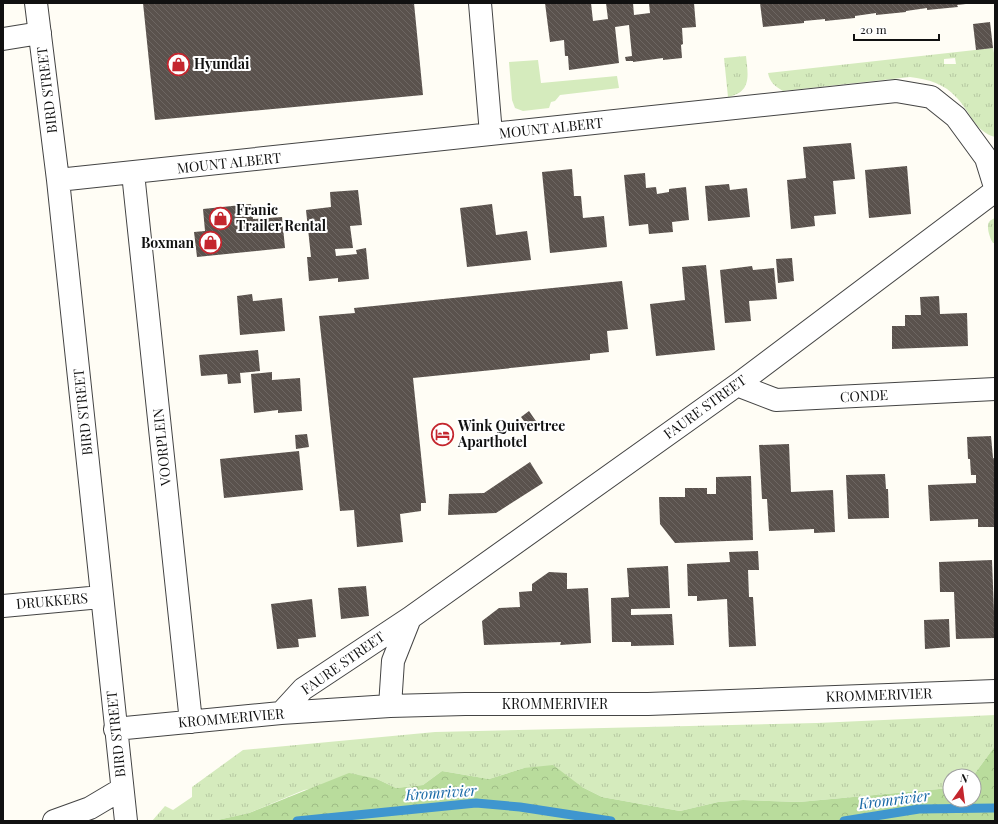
<svg xmlns="http://www.w3.org/2000/svg" width="998" height="824" viewBox="0 0 998 824" font-family="'Playfair Display',serif">
	<style>
		.grass { fill: url(#grass-tufts); fill-rule: evenodd }
		.forest { fill: url(#forest-crowns) }
		.garden { fill: #d5ebbd }
		.lines { fill: none; stroke-linecap: round; stroke-linejoin: round }
		.stream { stroke: #3f96cf; stroke-width: 9 }
		.building { fill: url(#building-back-hatch) }
		.minor-casing { stroke: #444; stroke-width: 24 }
		.minor { stroke: #fff; stroke-width: 22 }
		.labels { text-anchor: middle; stroke-width: 4; stroke-linejoin: round; paint-order: stroke }
		.poi-label { font-size: 14px; font-weight: bold; fill: #111; stroke: #fff; text-anchor: start }
		.street-label { font-size: 14px; fill: #111; stroke: #fff }
		.water-label { font-size: 15px; font-style: italic; fill: #1768a6; stroke: #fff }
	</style>
	<defs>
		<pattern id="grass-tufts" width="24" height="20" patternUnits="userSpaceOnUse"><rect width="24" height="20" fill="#d5ebbd"/><path d="M3 7l-1-3M5 7V3M7 7l1-3M15 17l-1-3M17 17v-4M19 17l1-3" fill="none" stroke="#b6c8a1"/></pattern>
		<pattern id="forest-crowns" width="20" height="18" patternUnits="userSpaceOnUse"><rect width="20" height="18" fill="#b9dc9c"/><path d="M2 6a3 3 0 1 1 6 0M12 15a3 3 0 1 1 6 0" fill="none" stroke="#9ebc85"/></pattern>
		<pattern id="building-back-hatch" width="6" height="6" patternUnits="userSpaceOnUse"><rect width="6" height="6" fill="#5a524d"/><path d="M-1 5l2 2M0 0l6 6M5-1l2 2" fill="none" stroke="#6d6662"/></pattern>
	</defs>
	<rect width="100%" height="100%" fill="#fffdf5"/>
	<path class="grass" d="M993,48L995,58V137C974,131 970,111 957,98C945,84 928,79 910,77L783,91C775,86 770,83 768,73ZM955,58L956,64H944V59Z
		M746,56C748,75 752,92 728,97L724,58Z
		M995,218V243H993C990,239 986,227 989,222C990,220 993,219 995,218Z
		M995,715V746L973,776H950V788L799,802L743,800L718,802L680,811L602,797L582,787L524,768L489,779L442,771L423,785L396,788L377,779L304,790L249,813L213,821H152L165,806L173,810L192,797V787L243,750L435,732L817,723Z"/>
	<path class="forest" d="M995,746V821H213L249,813L349,773L377,779L396,788L423,785L442,771L489,779L524,768L553,765L582,787L602,797L680,811L718,802L743,800L799,802L950,788V800H974V776H973Z"/>
	<path class="garden" d="M538,60L541,83L617,76L619,88L560,95L555,101L551,102L549,108L523,111L515,108L512,100L509,62Z"/>
	<g class="lines">
		<path class="stream" d="M297,821L476,803L520,807L611,821
			M844,821L919,809L995,808"/>
	</g>
	<path class="building" d="M143,3H414L423,95L155,120Z
		M545,3H591L593,21L608,19L606,3H633L634,15L650,13L649,3H694L696,27L682,28L683,44L681,45L682,58L663,60V58L633,62V61H626L625,57L632,56L629,25L615,27L619,63L569,70L568,56H565L564,40L550,42Z
		M760,3H966V4L957,5L958,7L927,10V8L906,11V12L876,15V13L855,16V18L825,21V19L804,21V23L763,27Z
		M990,22L993,48L976,50L973,24Z
		M851,143L855,179L833,181L836,214L814,216L815,226L791,229L787,180L806,178L803,147Z
		M907,166L911,214L869,218L865,170Z
		M572,169L574,196H581L583,218L604,216L607,247L550,253L542,172Z
		M645,173L646,188L656,187L657,194L669,192V189L686,187L689,220L672,222L673,232L649,234L648,224L629,226L624,175Z
		M729,184L730,190L747,188L750,217L708,221L705,186Z
		M358,190L362,225L350,226L353,248L335,249L336,256L357,254L356,250L366,248L369,279L338,282V278L309,281L307,257H311L306,210L331,207L330,192Z
		M251,204L253,219L282,217L285,248L197,257L194,232L205,231L203,209Z
		M492,204L496,235L527,231L531,260L467,267L460,208Z
		M792,258L794,281L778,283L776,259Z
		M706,265L715,350L656,356L650,304L685,300L682,267Z
		M752,266L753,270L774,268L777,299L749,301L751,321L725,323L720,270Z
		M622,281L628,329L607,331L609,352L590,354V360L413,378L426,503H421V511L400,514L403,542L357,547L354,510L340,511L319,316L355,313L354,308Z
		M252,294L253,301L282,298L285,331L240,335L237,296Z
		M939,296L940,314L967,313L968,346L892,349V326H905V315H921L920,297Z
		M258,350L260,371L240,373L241,383L228,384L227,374L201,376L199,355Z
		M272,372V380L300,378L302,411L278,413V410L254,413L251,374Z
		M529,411L538,424L530,429L521,417Z
		M307,434L309,447L296,449L295,435Z
		M991,436L993,458L995,459V527H978V519L930,521L928,485L976,483V475H971L970,459H968L967,437Z
		M789,444L791,492L833,490L835,532L814,533V529L769,531L767,499H762L759,445Z
		M299,451L303,490L224,498L220,459Z
		M530,462L543,483L496,513L448,515L449,494L484,493Z
		M885,474L886,489H888L889,518L848,519L846,475Z
		M751,476L753,540L675,543L660,524L659,497H685V488H707V494H716V477Z
		M758,551L759,570H748L749,597H753L756,646L729,647L727,599L697,601V596H688L687,564L730,562L729,552Z
		M992,560L995,638L956,639L954,592H940L939,562Z
		M668,566L670,608L631,609V615L672,614L674,645L631,646V642H612L611,598L629,597L627,568Z
		M549,572L567,573V589L588,588L591,643L560,645L561,642L484,645L482,621L499,608L520,607L519,592L532,591V584Z
		M366,586L369,616L341,619L338,588Z
		M312,599L316,637L298,639L299,647L277,649L271,604Z
		M949,619L950,647L925,649L924,620Z"/>
	<g class="lines">
		<defs>
			<path id="minor" d="M36,3L58,180L126,821
				M480,3L491,134
				M3,39L40,33
				M133,173L191,722
				M58,180L896,91L931,97L956,117L986,158L995,187
				M737,385L776,400L995,389
				M3,606L101,597
				M390,706L393,661L410,618
				M281,713L303,689L410,618L737,385L995,191
				M115,729L281,713L390,706L465,704H648L995,691
				M54,821L90,808L122,789"/>
		</defs>
		<use href="#minor" class="minor-casing"/>
		<use href="#minor" class="minor"/>
	</g>
	<defs>
		<symbol id="shop-ring" viewBox="-11 -11 22 22"><circle r="9.5" fill="#fff" stroke="#c4262e" stroke-width="1.5"/><path d="M-5-2.5h2.3a2.7 3.5 0 0 1 5.4 0H5L5.5 6h-11ZM-1.5-2.5h3a1.5 2.3 0 0 0-3 0Z" fill="#c4262e"/></symbol>
		<symbol id="hotel-ring" viewBox="-11 -11 22 22"><circle r="9.5" fill="#fff" stroke="#c4262e" stroke-width="1.5"/><path d="M-6-4.5h1.5V1H6V5H4.5V3h-9V5H-6ZM-4 0a1.8 1.8 0 1 1 3.6 0ZM.5 0V-2.5h3Q6-2.5 6 0Z" fill="#c4262e"/></symbol>
	</defs>
	<g fill-rule="evenodd">
		<use href="#shop-ring" x="166" y="52" width="25" height="25"/>
		<use href="#shop-ring" x="208" y="206" width="25" height="25"/>
		<use href="#shop-ring" x="198" y="230" width="25" height="25"/>
		<use href="#hotel-ring" x="430" y="422" width="25" height="25"/>
	</g>
	<g class="labels">
		<g class="poi-label">
			<text x="194" y="69">Hyundai</text>
			<text x="236" y="215">Franic<tspan x="236" dy="16">Trailer Rental</tspan></text>
			<text x="194" y="248" text-anchor="end">Boxman</text>
			<text x="458" y="431">Wink Quivertree<tspan x="458" dy="16">Aparthotel</tspan></text>
		</g>
		<g class="street-label">
			<text transform="translate(47 90) rotate(-97)" y="5">BIRD STREET</text>
			<text transform="translate(551 128) rotate(-6)" y="5">MOUNT ALBERT</text>
			<text transform="translate(229 163) rotate(-6)" y="5">MOUNT ALBERT</text>
			<text transform="translate(864 396) rotate(-3)" y="5">CONDE</text>
			<text transform="translate(705 407) rotate(-36)" y="5">FAURE STREET</text>
			<text transform="translate(83 412) rotate(-96)" y="5">BIRD STREET</text>
			<text transform="translate(162 447) rotate(-96)" y="5">VOORPLEIN</text>
			<text transform="translate(52 601) rotate(-5)" y="5">DRUKKERS</text>
			<text transform="translate(343 663) rotate(-35)" y="5">FAURE STREET</text>
			<text transform="translate(879 695) rotate(-2)" y="5">KROMMERIVIER</text>
			<text x="555" y="709">KROMMERIVIER</text>
			<text transform="translate(231 718) rotate(-5)" y="5">KROMMERIVIER</text>
			<text transform="translate(116 734) rotate(-96)" y="5">BIRD STREET</text>
		</g>
		<g class="water-label">
			<text transform="translate(441 793) rotate(-4)" y="5">Kromrivier</text>
			<text transform="translate(894 800) rotate(-7)" y="5">Kromrivier</text>
		</g>
	</g>
	<rect width="998" height="824" fill="none" stroke="#111111" stroke-width="8"/>
	<g transform="translate(962 788) rotate(14)"><circle r="19" fill="#ffffff" stroke="#a0a0a0"/>
	<path d="M0-3L7 15L0 10L-7 15Z" fill="#c4262e"/>
	<text y="-6" font-size="11" font-weight="bold" text-anchor="middle" fill="#111111">N</text>
	</g>
	<path d="M854 34v6h85v-6" fill="none" stroke="#111111" stroke-width="2"/>
	<text x="860" y="34" font-size="12" fill="#111111" stroke="#ffffff" stroke-width="3" paint-order="stroke">20 m</text>
</svg>
